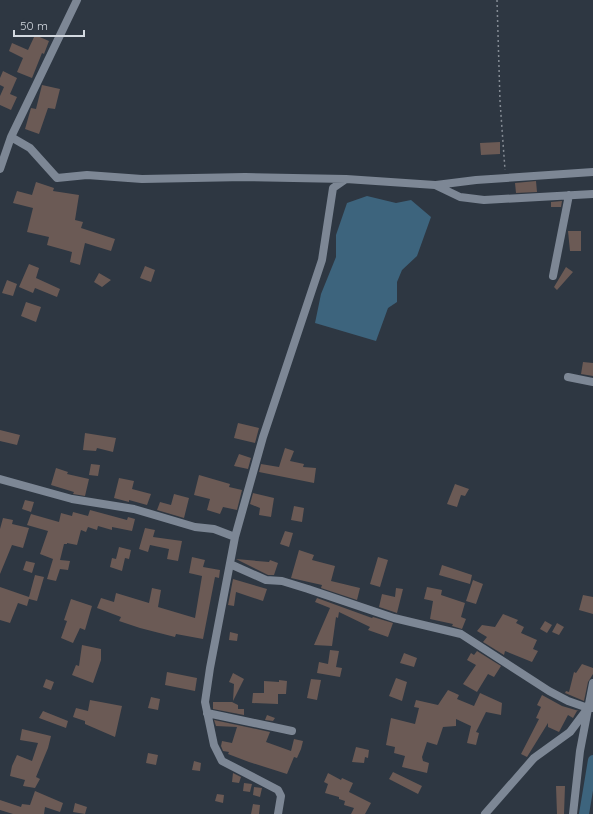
<svg xmlns="http://www.w3.org/2000/svg" width="593" height="814" viewBox="0 0 593 814" font-family="Quicksand,sans-serif">
	<style>
		.water { fill: #3d647d }
		.lines { fill: none; stroke-linecap: round; stroke-linejoin: round }
		.canal { stroke: #3d647d; stroke-width: 10 }
		.building { fill: #6b5a55 }
		.path { stroke: #858c95; stroke-width: 1.5; stroke-dasharray: 2 3; stroke-linecap: butt }
		.minor { stroke: #7d8795; stroke-width: 8 }
	</style>
	<rect width="100%" height="100%" fill="#2e3742"/>
	<path class="water" d="M367,196L396,203L411,200L431,217L417,256L402,270L397,282V302L388,308L376,341L315,323L321,294L336,257V235L347,203Z"/>
	<g class="lines">
		<path class="canal" d="M584,814L593,760"/>
	</g>
	<path class="building" d="M35,35L49,41L44,54L42,53L32,78L17,72L23,58L9,51L12,43L28,50Z
		M3,71L17,78L10,94L17,97L11,110L0,105V96L4,87L0,85V78Z
		M42,85L60,89L55,109L48,108L39,134L25,129L31,108L36,109Z
		M500,142V154L481,155L480,143Z
		M536,181L537,192L516,193L515,183Z
		M36,182L54,188L53,191L79,195L75,220L83,222L81,228L115,239L111,251L85,243L80,265L70,262L72,252L47,245L49,237L27,232L33,208L13,203L17,191L32,195Z
		M562,201L561,207H551V202Z
		M568,231H581V251H570Z
		M29,264L39,268L36,278L60,289L57,297L35,288L33,293L19,287Z
		M145,266L155,270L151,282L140,278Z
		M566,267L573,272L557,290L554,287Z
		M99,273L111,280L102,287L94,282Z
		M7,280L17,284L13,296L2,293Z
		M26,302L41,307L36,322L21,316Z
		M583,362L593,363V376L581,374Z
		M238,423L259,428L255,443L234,438Z
		M0,430L20,435L17,445L0,441Z
		M85,433L116,438L113,452L97,448L96,451L83,450Z
		M285,448L294,451L290,461L304,464L303,467L316,468L314,483L259,472L261,464L279,467Z
		M239,454L251,458L248,469L234,466Z
		M91,464L100,465L98,476L89,475Z
		M56,468L68,472L67,474L89,479L85,496L73,494L74,492L51,485Z
		M199,475L230,484L229,487L242,490L237,510L223,507L220,514L207,510L210,499L194,495Z
		M119,478L134,481L132,489L151,494L147,505L129,500V502L114,498Z
		M455,484L469,489L465,496L461,495L457,507L447,504Z
		M253,493L274,498L271,517L259,515L260,508L250,504Z
		M174,494L189,498L184,518L157,510L160,502L171,505Z
		M25,500L34,502L31,512L22,509Z
		M294,506L304,508L302,522L291,520Z
		M90,510L127,520L128,517L135,519L132,531L112,527V530L98,526L97,530L88,527L86,532L81,530L77,545L67,543V544H64L60,560L70,561L68,570L60,569L56,581L47,579L53,559L40,554L48,531L27,525L31,514L59,522L61,513L72,516L73,512L88,516Z
		M3,518L13,520L12,524L29,528L23,548L12,545L0,574V529Z
		M145,528L155,530L153,537L182,541L178,561L167,559L169,549L150,545L148,552L139,549Z
		M285,531L293,533L289,547L280,544Z
		M119,547L131,550L129,559L125,558L122,571L110,567L112,558L116,559Z
		M299,550L314,555L312,560L335,566L331,581L360,588L357,600L321,588L322,585L291,578Z
		M192,557L205,560L203,567L220,570L219,578L215,577L203,639L176,634L175,637L140,628L119,621L121,617L97,608L101,598L114,602L116,593L149,603L152,588L161,590L158,607L195,618L202,576L189,573Z
		M378,557L388,560L380,587L370,584Z
		M236,559L269,562L270,560L278,563L274,575H268Z
		M26,561L35,563L32,573L23,570Z
		M442,565L472,575L470,584L439,575Z
		M35,575L44,577L37,601L29,599L27,606L18,603L10,623L0,620V587L29,597Z
		M233,579L267,589L263,601L236,592L234,606L228,605Z
		M473,580L483,584L476,604L466,601Z
		M427,587L442,590L441,595L465,603L461,617L466,619L462,629L452,626L453,624L430,619L433,601L424,599Z
		M396,588L403,589L397,613L379,607L382,594L395,597Z
		M583,595L593,597V614L579,610Z
		M317,598L372,618L373,617L393,623L388,637L368,630L370,627L339,612L338,618L336,617L332,646L314,645L330,608L315,602Z
		M71,599L92,606L85,630L80,628L73,643L61,638L67,621L64,620Z
		M503,614L518,620L516,623L524,627L521,633L537,640L533,649L538,651L532,662L505,651L504,655L483,642L487,637L477,631L482,625L495,627Z
		M545,621L552,625L547,633L540,629Z
		M557,623L564,627L559,635L552,632Z
		M230,632L238,634L237,641L229,640Z
		M82,645L101,649V660L93,683L72,675L76,665L79,666Z
		M330,650L339,651L336,667L342,668L340,677L317,673L319,662L328,664Z
		M477,651L501,666L494,677L488,674L477,692L463,684L476,665L467,660L471,653L474,655Z
		M404,653L417,658L414,667L400,663Z
		M582,664L593,668V674L588,682L584,701L565,693L566,691L569,692L574,672L576,673Z
		M167,672L197,678L195,691L165,685Z
		M233,673L244,679L233,701L234,684L229,682Z
		M396,678L407,682L402,701L389,696Z
		M46,679L54,682L51,690L43,687Z
		M311,679L321,680L317,700L307,698Z
		M279,680L287,681L286,694H278V704L252,703L253,693H264V681L279,682Z
		M448,690L459,695L457,699L474,706L480,693L502,703L501,715L486,712L476,732L479,733L476,745L467,743L471,726L456,719V726L443,727L437,745L427,742L422,757L423,761L429,763L427,773L402,767L405,756L394,753L395,747L386,745L391,718L415,724L419,708L414,707L416,700L438,705Z
		M542,695L562,706L579,711H577L573,718L568,715L559,732L548,727V723L527,757L521,754L539,719L536,718L541,707L537,705Z
		M151,697L160,699L158,710L148,708Z
		M90,700L122,706L115,737L85,724V721L73,717L76,708L88,711Z
		M213,702H232L238,705V709H244V715L213,709Z
		M43,711L68,721L66,728L39,718Z
		M267,715L275,718L273,721L265,720Z
		M214,720L270,732L266,742L291,751L294,739L303,741L301,749L297,758L294,757L287,774L249,762L228,754L229,752L223,751L221,746L222,741L232,743L237,727L216,726Z
		M22,729L51,736L48,748L36,777L40,779L35,788L23,786L25,780L10,776L12,766L17,755L32,761L38,743L20,740Z
		M356,747L369,750L368,758L365,757L364,763L352,762Z
		M148,753L158,755L156,765L146,763Z
		M194,761L201,763L200,771L192,770Z
		M393,772L422,786L418,794L389,779Z
		M233,773L241,777L239,783L232,782Z
		M328,773L341,780L342,778L353,783L349,792L371,803L365,814H351L354,808L344,805L345,801L339,799V797L325,793L328,784L324,782Z
		M244,783L252,784L250,792L243,791Z
		M556,786H565L564,814H557Z
		M254,787L262,788L260,797L253,795Z
		M35,791L63,803L60,812L45,807L44,814H13L0,810V800L21,807L22,804L30,805Z
		M217,794L224,795L223,803L215,801Z
		M75,803L87,807L85,814L73,812Z
		M253,804L260,805L259,814H251Z"/>
	<g class="lines">
		<path class="path" d="M497,0L500,101L505,170"/>
		<path class="minor" d="M11,137L30,148L57,178L87,175L142,179L245,177L346,179
			M0,169L11,137L77,0
			M436,185L476,180L593,172
			M553,276L569,195
			M568,377L593,382
			M0,479L72,499L134,509L195,527L214,529L235,537L210,668L205,702L214,745L222,761L278,790L281,796L278,814
			M235,537L263,437L322,260L333,188L346,179L435,185L460,197L484,200L593,194
			M230,564L266,580L282,581L308,589L394,618L461,634L549,691L568,701L588,708
			M207,713L292,731
			M485,814L534,758L570,732L588,708H592
			M573,814L580,751L593,683"/>
	</g>
	<path d="M14 30v6h70v-6" fill="none" stroke="#d3d9e0" stroke-width="2"/>
	<text x="20" y="30" font-size="12" fill="#d3d9e0" stroke="#2e3742" stroke-width="3" paint-order="stroke">50 m</text>
</svg>
